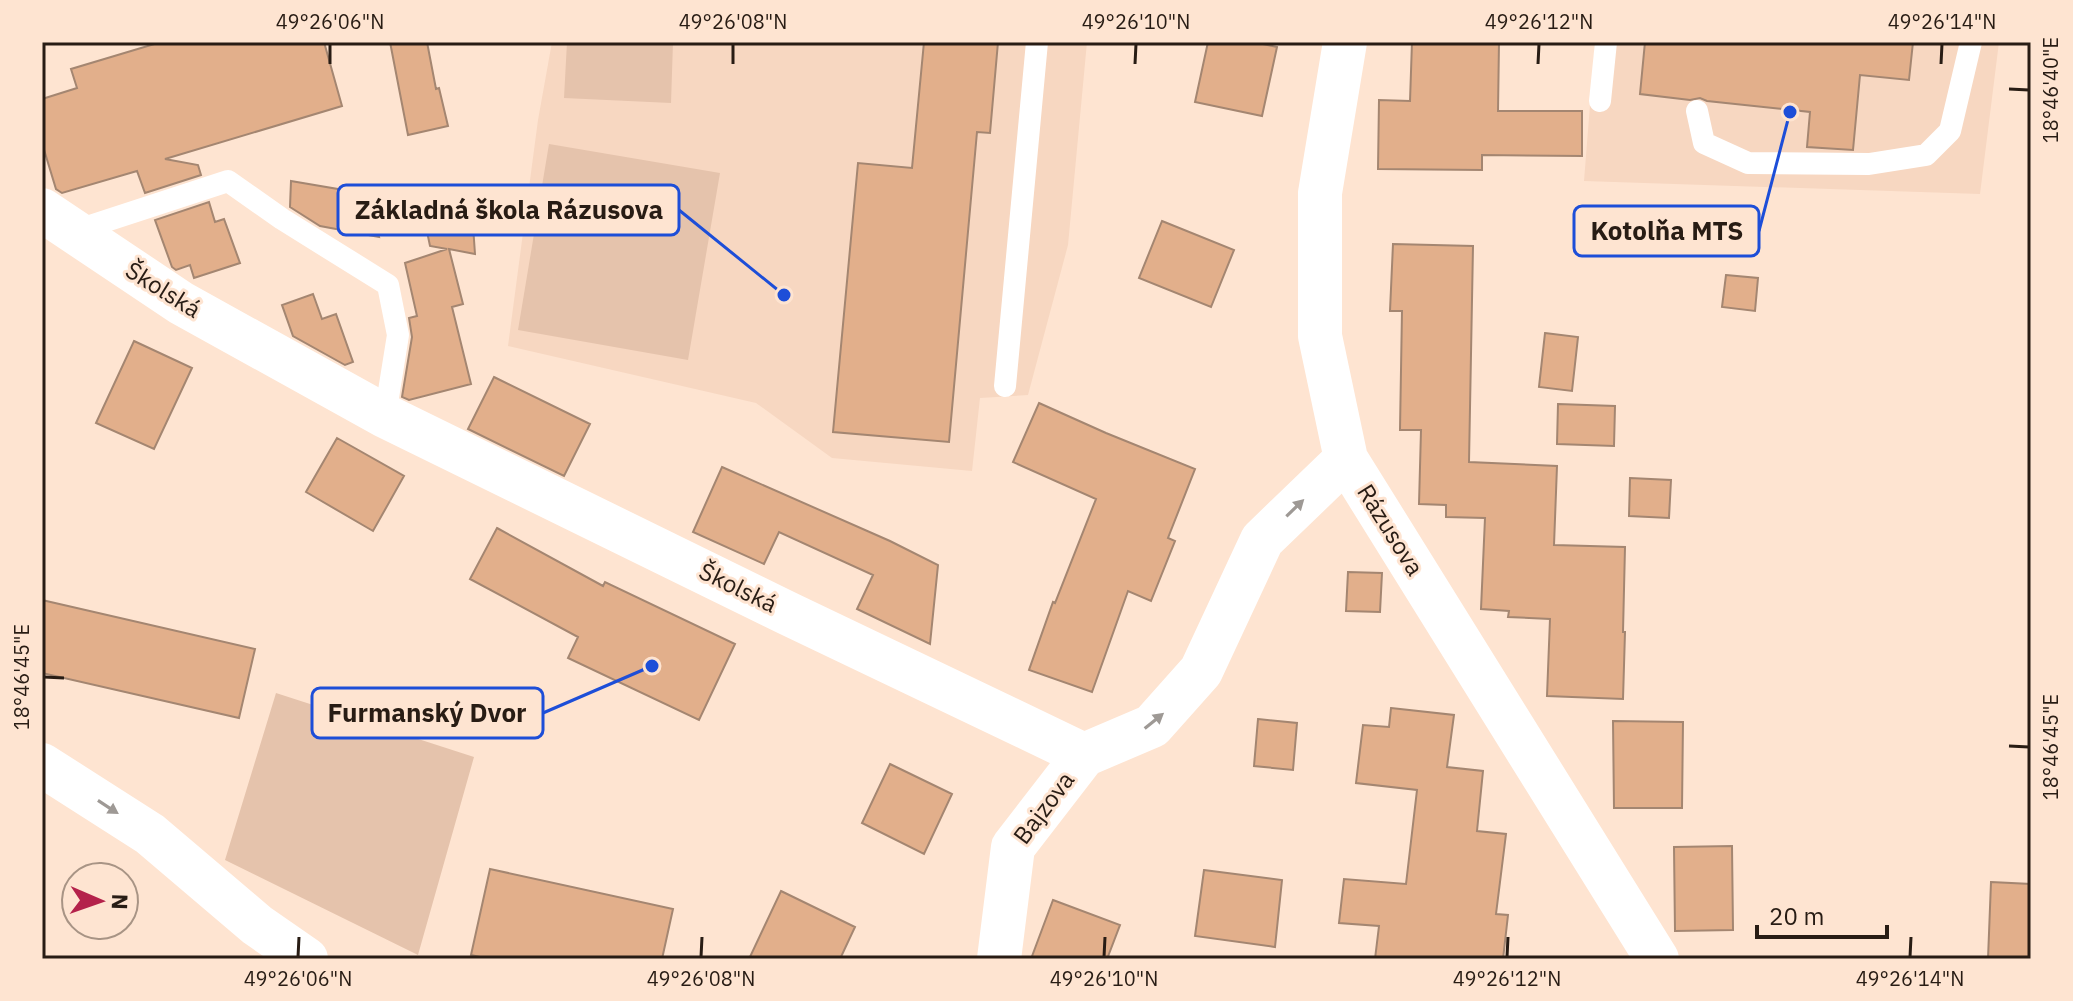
<svg xmlns="http://www.w3.org/2000/svg" width="2073" height="1001" viewBox="0 0 2073 1001" font-family="'IBM Plex Sans',sans-serif">
	<style>
		.built { fill: #f7d7c1 }
		.green { fill: #e5c3ac }
		.building { fill: #e2af8b; stroke: #a48671; stroke-width: 2 }
		.lines { fill: none; stroke-linecap: round; stroke-linejoin: round }
		.service { stroke: #fff; stroke-width: 22 }
		.minor { stroke: #fff; stroke-width: 44 }
		.oneway { fill: #9e9995 }
		.ticks { fill: none; stroke: #281c14; stroke-width: 3 }
		.labels { text-anchor: middle; stroke-width: 6; stroke-linejoin: round; paint-order: stroke }
		.street-label { font-size: 24px; fill: #281c14; stroke: #fee4d1 }
		.leader { fill: none; stroke: #1d4ed8; stroke-width: 3 }
		.callout-dot { fill: #1d4ed8; stroke: #fee4d1; stroke-width: 3 }
		.callout { fill: #fee4d1; stroke: #1d4ed8; stroke-width: 3 }
		.callout-label { font-size: 26px; text-anchor: middle; font-weight: bold; fill: #281c14 }
		.neatline { fill: none; stroke: #281c14; stroke-width: 3 }
		.ticks-label { font-size: 20px; text-anchor: middle; fill: #281c14 }
	</style>
	<rect width="100%" height="100%" fill="#fee4d1"/>
	<path class="built" d="M552,42H1087L1068,245L1028,395L980,398L972,471L832,458L756,403L508,346L538,120Z
		M1595,42H1999L1980,194L1584,181Z"/>
	<path class="green" d="M567,42H673L671,103L564,98Z
		M549,144L720,173L688,360L518,330Z
		M276,693L474,757L418,955L225,860Z"/>
	<path class="building" d="M161,42H324L342,106L165,159L198,165L201,175L145,193L137,171L62,193L56,189L42,143V99L77,88L71,69Z
		M390,42H427L436,89L439,88L448,126L408,135Z
		M924,42H998L990,133L977,132L949,442L833,432L858,163L912,168Z
		M1208,42H1254L1277,47L1262,116L1195,102Z
		M1412,42H1499L1498,111H1582V156L1482,155V170L1378,169L1379,100L1410,101Z
		M1645,42H1913L1909,80L1860,75L1853,150L1807,147L1810,112L1707,101L1700,98L1690,100L1640,94Z
		M291,181L367,194L379,237L320,226L290,207Z
		M471,197L475,254L449,249L463,304L452,307L471,384L409,400L402,397L412,337L409,318L417,316L405,263L447,249L430,246L421,203Z
		M209,202L215,222L224,219L240,263L194,278L190,265L176,270L172,267L155,220Z
		M1162,221L1234,250L1211,307L1139,278Z
		M1393,244L1473,246L1469,462L1557,466L1554,545L1625,547L1623,632H1625L1623,699L1547,696L1550,619L1508,617L1509,611L1481,609L1485,518L1446,517V505L1419,504L1421,430H1400L1402,311H1390Z
		M1726,275L1758,278L1755,311L1722,307Z
		M313,294L322,319L336,314L353,362L345,365L293,336L282,305Z
		M1545,333L1578,337L1572,391L1539,387Z
		M134,341L192,368L154,449L96,423Z
		M494,377L590,424L564,476L468,429Z
		M1039,403L1106,433L1195,469L1168,538L1175,541L1151,601L1128,591L1092,692L1029,670L1053,602L1055,603L1096,499L1013,462Z
		M1558,404L1615,406L1614,446L1557,444Z
		M337,438L404,476L373,531L306,492Z
		M722,467L890,541L938,565L930,644L857,609L873,575L779,532L764,564L693,532Z
		M1630,478L1671,480L1669,518L1629,516Z
		M497,528L603,586L605,582L735,644L699,720L568,658L578,637L470,579Z
		M1348,572L1382,573L1380,612L1346,611Z
		M42,600L255,649L239,718L42,673Z
		M1391,708L1454,715L1447,767L1483,771L1477,831L1506,834L1496,914L1508,915L1503,959H1375L1379,926L1339,923L1344,879L1406,884L1417,790L1356,783L1363,725L1389,727Z
		M1258,719L1297,723L1293,770L1254,766Z
		M1613,721L1683,722L1682,808H1614Z
		M890,764L952,794L924,854L862,823Z
		M1732,846L1733,930L1675,931L1674,847Z
		M490,869L673,909L662,959H489L471,955Z
		M1204,870L1282,880L1275,947L1195,936Z
		M1991,882L2031,884V959H1988Z
		M781,891L855,927L840,959H749Z
		M1053,900L1120,925L1107,959H1031Z"/>
	<g class="lines">
		<path class="service" d="M1600,101L1606,42
			M1697,111L1704,143L1748,163L1869,164L1926,155L1950,131L1971,42
			M75,231L228,181L282,219L388,285L398,335L385,416
			M1005,386L1037,42"/>
		<path class="minor" d="M1345,42L1320,193V336L1346,459L1657,959
			M42,210L181,303L385,416L787,613L1084,755
			M42,765L150,834L257,925L306,959
			M999,959L1013,847L1084,755L1152,726L1201,671L1262,540L1346,459"/>
	</g>
	<defs><path id="oneway-solid" d="M-6-.8H1V-3.2L6.5 0L1 3.2V.8H-6Z" transform="scale(2)"/></defs>
	<g class="oneway">
		<use href="#oneway-solid" transform="translate(1295 508) rotate(-44)"/>
		<use href="#oneway-solid" transform="translate(1154 721) rotate(-39)"/>
		<use href="#oneway-solid" transform="translate(108 807) rotate(33)"/>
	</g>
	<path class="ticks" d="M330,64V44M733,64V44M1135,64L1136,44M1538,64L1539,44M1941,64L1942,44M2009,89L2029,90M44,677L64,678M2009,746L2029,747M298,957L299,937M701,957L702,937M1104,957L1105,937M1507,957L1508,937M1910,957L1911,937"/>
	<g class="labels">
		<g class="street-label">
			<text transform="translate(163 290) rotate(32)" y="8">Školská</text>
			<text transform="translate(1390 530) rotate(58)" y="8">Rázusova</text>
			<text transform="translate(738 588) rotate(26)" y="8">Školská</text>
			<text transform="translate(1044 808) rotate(-53)" y="8">Bajzova</text>
		</g>
	</g>
	<path class="leader" d="M784 295L679 210M1790 112L1759 231M652 666L543 713"/>
	<g class="callout-dot">
		<circle cx="784" cy="295" r="8"/>
		<circle cx="1790" cy="112" r="8"/>
		<circle cx="652" cy="666" r="8"/>
	</g>
	<g class="callout">
		<rect x="338" y="185" width="341" height="50" rx="8"/>
		<rect x="1574" y="206" width="185" height="50" rx="8"/>
		<rect x="312" y="688" width="231" height="50" rx="8"/>
	</g>
	<g class="callout-label">
		<text x="509" y="219">Základná škola Rázusova</text>
		<text x="1667" y="240">Kotolňa MTS</text>
		<text x="427" y="722">Furmanský Dvor</text>
	</g>
	<rect width="2073" height="1001" fill="none" stroke="#fee4d1" stroke-width="88"/>
	<g transform="translate(100 901) rotate(92)"><circle r="38" fill="#fee4d1" stroke="#a89485" stroke-width="2"/>
	<path d="M0-6L14 30L0 20L-14 30Z" fill="#b4224b"/>
	<text y="-12" font-size="22" font-weight="bold" text-anchor="middle" fill="#281c14">N</text>
	</g>
	<path d="M1757 925v12h130v-12" fill="none" stroke="#281c14" stroke-width="4"/>
	<text x="1769" y="925" font-size="24" fill="#281c14" stroke="#fee4d1" stroke-width="6" paint-order="stroke">20 m</text>
	<rect x="44" y="44" width="1985" height="913" class="neatline"/>
	<g class="ticks-label">
		<text x="330" y="29">49°26'06"N</text>
		<text x="733" y="29">49°26'08"N</text>
		<text x="1136" y="29">49°26'10"N</text>
		<text x="1539" y="29">49°26'12"N</text>
		<text x="1942" y="29">49°26'14"N</text>
		<text transform="translate(2051 90) rotate(-90)" y="7">18°46'40"E</text>
		<text transform="translate(22 677) rotate(-90)" y="7">18°46'45"E</text>
		<text transform="translate(2051 747) rotate(-90)" y="7">18°46'45"E</text>
		<text x="298" y="986">49°26'06"N</text>
		<text x="701" y="986">49°26'08"N</text>
		<text x="1104" y="986">49°26'10"N</text>
		<text x="1507" y="986">49°26'12"N</text>
		<text x="1910" y="986">49°26'14"N</text>
	</g>
</svg>
